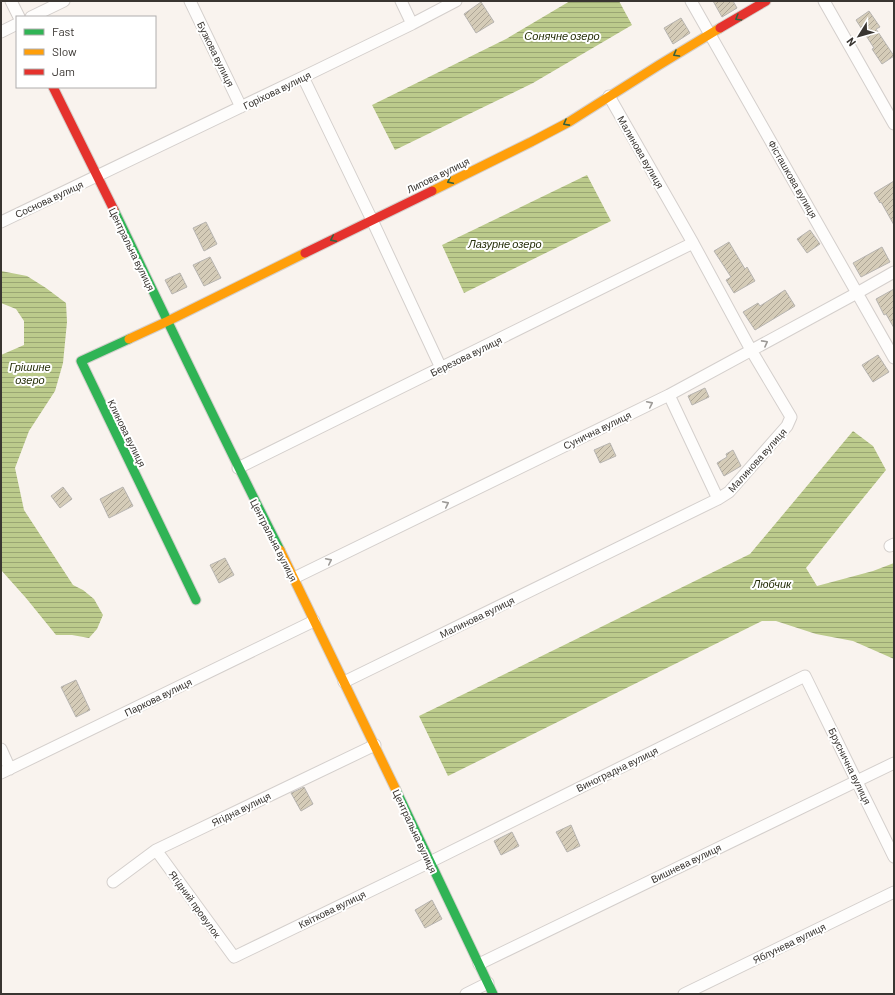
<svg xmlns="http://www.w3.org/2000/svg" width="895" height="995" viewBox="0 0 895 995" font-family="Barlow,sans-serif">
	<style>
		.water { fill: url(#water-rules) }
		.building { fill: url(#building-hatch); stroke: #b7b4b0 }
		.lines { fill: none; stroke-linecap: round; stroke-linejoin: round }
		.street-casing { stroke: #d4cfcc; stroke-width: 13 }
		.fast-casing { stroke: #d4cfcc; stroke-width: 11 }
		.slow-casing { stroke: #d4cfcc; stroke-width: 11 }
		.jam-casing { stroke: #d4cfcc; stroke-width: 11 }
		.street { stroke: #fefdfc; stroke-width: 11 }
		.fast { stroke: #30b455; stroke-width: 9 }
		.slow { stroke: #ff9f0a; stroke-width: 9 }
		.jam { stroke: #e5322d; stroke-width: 9 }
		.oneway { stroke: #36613e }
		.oneway2 { stroke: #9c9996 }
		.labels { text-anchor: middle; stroke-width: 4; stroke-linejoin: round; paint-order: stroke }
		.street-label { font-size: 10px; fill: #393531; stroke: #fff }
		.water-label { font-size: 11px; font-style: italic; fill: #262f09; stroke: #fff }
	</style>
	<defs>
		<pattern id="water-rules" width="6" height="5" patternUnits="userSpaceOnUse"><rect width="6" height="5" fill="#bccb8c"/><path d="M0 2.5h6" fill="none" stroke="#9aa673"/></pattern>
		<pattern id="building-hatch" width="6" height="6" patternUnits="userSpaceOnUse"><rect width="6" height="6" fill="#d5ccb8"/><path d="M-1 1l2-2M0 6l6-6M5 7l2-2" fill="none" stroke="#aea696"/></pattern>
	</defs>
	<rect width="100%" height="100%" fill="#f9f3ee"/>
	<path class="water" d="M570,1H619L632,25L533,83L395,150L372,105L506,39Z
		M587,175L611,221L464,293L442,245Z
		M1,271L27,276L46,288L66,303L67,322L63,363L55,391L29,431L15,468L24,510L73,585L83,590L94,599L103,615L97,629L89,638L72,635H56L26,598L1,570V355L24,345V321L16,309L1,303Z
		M853,431L873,446L886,470L806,568L817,586L873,571L894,563V659L853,641L816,634L776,621H762L448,776L419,716L750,554Z"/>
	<path class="building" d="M713,1H733L737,8L722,17Z
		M481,2L494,22L476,33L464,14Z
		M869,11L880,27L876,29L894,56L882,64L872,49L874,48L856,20Z
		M681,18L690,33L673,44L664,28Z
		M894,181V225L881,202L880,203L874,193Z
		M206,222L217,244L204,251L193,228Z
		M810,230L820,244L807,253L797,239Z
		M729,242L745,269L747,267L755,281L734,293L726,280L731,277L714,251Z
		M882,247L890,262L861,277L853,263Z
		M210,257L221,278L204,286L193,265Z
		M180,273L187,287L172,294L165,280Z
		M894,289V328L886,314L884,315L876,299Z
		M785,290L795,306L755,330L743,312L758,303L760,306Z
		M878,355L889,372L873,382L862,365Z
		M705,388L709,397L692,405L688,396Z
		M610,443L616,456L600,463L594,450Z
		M733,450L741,466L724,476L717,463L727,457L726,454Z
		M63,487L72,499L60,508L51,496Z
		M123,487L133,506L109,518L100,499Z
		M225,558L234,575L219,583L210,565Z
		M76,680L90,710L76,717L61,687Z
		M304,787L313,804L301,811L291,793Z
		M571,825L580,846L567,852L556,832Z
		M512,832L519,846L501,855L494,841Z
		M432,900L442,919L425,928L415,910Z"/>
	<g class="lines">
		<defs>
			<path id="street" d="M11,1L19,17
				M190,1L241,107
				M401,1L412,24
				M691,1L894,358
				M824,1L894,124
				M31,17L64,1
				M1,32L17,24
				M303,77L372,220L441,368
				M1,222L303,77L412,24L456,1
				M669,395L718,499
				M238,468L693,243
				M890,546L894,544
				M294,578L669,395L857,293L894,272
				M344,682L718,499L729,492L787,426L791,417L751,350L693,243L609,96
				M1,749L10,769
				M1,773L314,621
				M156,850L234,957L430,862L805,676L894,857
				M113,882L156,850L375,745
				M479,964L894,763
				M466,994L488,983
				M684,994L894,892"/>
			<path id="fast" d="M114,210C169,324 223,438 280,550
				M129,339L81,361L196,600
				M396,790L493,994"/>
			<path id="slow" d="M432,191L531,142L569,122L659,65L720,28
				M129,339L168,321L305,253
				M280,550L396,790"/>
			<path id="jam" d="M720,28L766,1
				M53,87L114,210
				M305,253L432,191"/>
		</defs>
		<use href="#street" class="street-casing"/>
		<use href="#fast" class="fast-casing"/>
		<use href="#slow" class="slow-casing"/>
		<use href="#jam" class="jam-casing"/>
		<use href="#street" class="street"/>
		<use href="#fast" class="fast"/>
		<use href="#slow" class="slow"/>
		<use href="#jam" class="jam"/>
	</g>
	<defs><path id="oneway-chevron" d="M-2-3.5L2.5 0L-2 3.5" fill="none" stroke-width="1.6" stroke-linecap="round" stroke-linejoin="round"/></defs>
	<g class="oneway">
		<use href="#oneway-chevron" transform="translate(738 18) rotate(149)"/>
		<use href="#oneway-chevron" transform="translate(676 54) rotate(150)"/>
		<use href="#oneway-chevron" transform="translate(566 123) rotate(151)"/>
		<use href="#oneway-chevron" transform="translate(450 181) rotate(154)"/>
		<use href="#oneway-chevron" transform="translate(333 239) rotate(154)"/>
	</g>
	<g class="oneway2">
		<use href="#oneway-chevron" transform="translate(765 343) rotate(-28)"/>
		<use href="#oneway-chevron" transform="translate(650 404) rotate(-26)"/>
		<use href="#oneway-chevron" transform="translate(446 504) rotate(-26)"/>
		<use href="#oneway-chevron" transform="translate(329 561) rotate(-26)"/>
	</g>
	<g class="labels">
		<g class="street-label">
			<text transform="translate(216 54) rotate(64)" y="4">Бузкова вулиця</text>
			<text transform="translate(277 90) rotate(-26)" y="4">Горіхова вулиця</text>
			<text transform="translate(641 152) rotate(60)" y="4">Малинова вулиця</text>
			<text transform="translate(438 175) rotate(-26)" y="4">Липова вулиця</text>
			<text transform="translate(793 179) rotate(60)" y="4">Фісташкова вулиця</text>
			<text transform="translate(49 199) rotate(-25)" y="4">Соснова вулиця</text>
			<text transform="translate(132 249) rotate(64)" y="4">Центральна вулиця</text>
			<text transform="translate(466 356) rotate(-26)" y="4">Березова вулиця</text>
			<text transform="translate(597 430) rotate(-26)" y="4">Сунична вулиця</text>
			<text transform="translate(127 433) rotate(64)" y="4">Клинова вулиця</text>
			<text transform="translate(757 460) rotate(-48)" y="4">Малинова вулиця</text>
			<text transform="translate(274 540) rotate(63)" y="4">Центральна вулиця</text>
			<text transform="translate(477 617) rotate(-26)" y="4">Малинова вулиця</text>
			<text transform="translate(158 697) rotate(-26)" y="4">Паркова вулиця</text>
			<text transform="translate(850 766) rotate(64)" y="4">Бруснична вулиця</text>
			<text transform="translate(617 769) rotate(-26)" y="4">Виноградна вулиця</text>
			<text transform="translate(241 809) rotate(-26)" y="4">Ягідна вулиця</text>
			<text transform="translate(415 831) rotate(65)" y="4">Центральна вулиця</text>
			<text transform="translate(686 863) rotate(-26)" y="4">Вишнева вулиця</text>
			<text transform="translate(195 904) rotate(54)" y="4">Ягідний провулок</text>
			<text transform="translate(332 909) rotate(-26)" y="4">Квіткова вулиця</text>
			<text transform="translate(789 943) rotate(-26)" y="4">Яблунева вулиця</text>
		</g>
		<g class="water-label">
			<text x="562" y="40">Сонячне озеро</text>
			<text x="505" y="248">Лазурне озеро</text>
			<text x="30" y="371">Грішине<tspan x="30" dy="13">озеро</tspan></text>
			<text x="772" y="588">Любчик</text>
		</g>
	</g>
	<rect width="895" height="995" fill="none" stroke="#393531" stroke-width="4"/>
	<rect x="16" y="16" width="140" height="72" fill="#ffffff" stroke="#b0aead"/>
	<rect x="24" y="29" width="20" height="6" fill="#30b455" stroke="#b0aead"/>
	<text x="52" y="36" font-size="12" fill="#393531">Fast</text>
	<rect x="24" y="49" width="20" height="6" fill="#ff9f0a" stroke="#b0aead"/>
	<text x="52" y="56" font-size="12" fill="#393531">Slow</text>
	<rect x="24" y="69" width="20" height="6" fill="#e5322d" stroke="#b0aead"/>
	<text x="52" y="76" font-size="12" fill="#393531">Jam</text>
	<g transform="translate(859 36) rotate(233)" stroke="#ffffff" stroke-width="3" paint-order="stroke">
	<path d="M0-3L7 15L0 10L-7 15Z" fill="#393531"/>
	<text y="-6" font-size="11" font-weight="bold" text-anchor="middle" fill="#393531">N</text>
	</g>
</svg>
